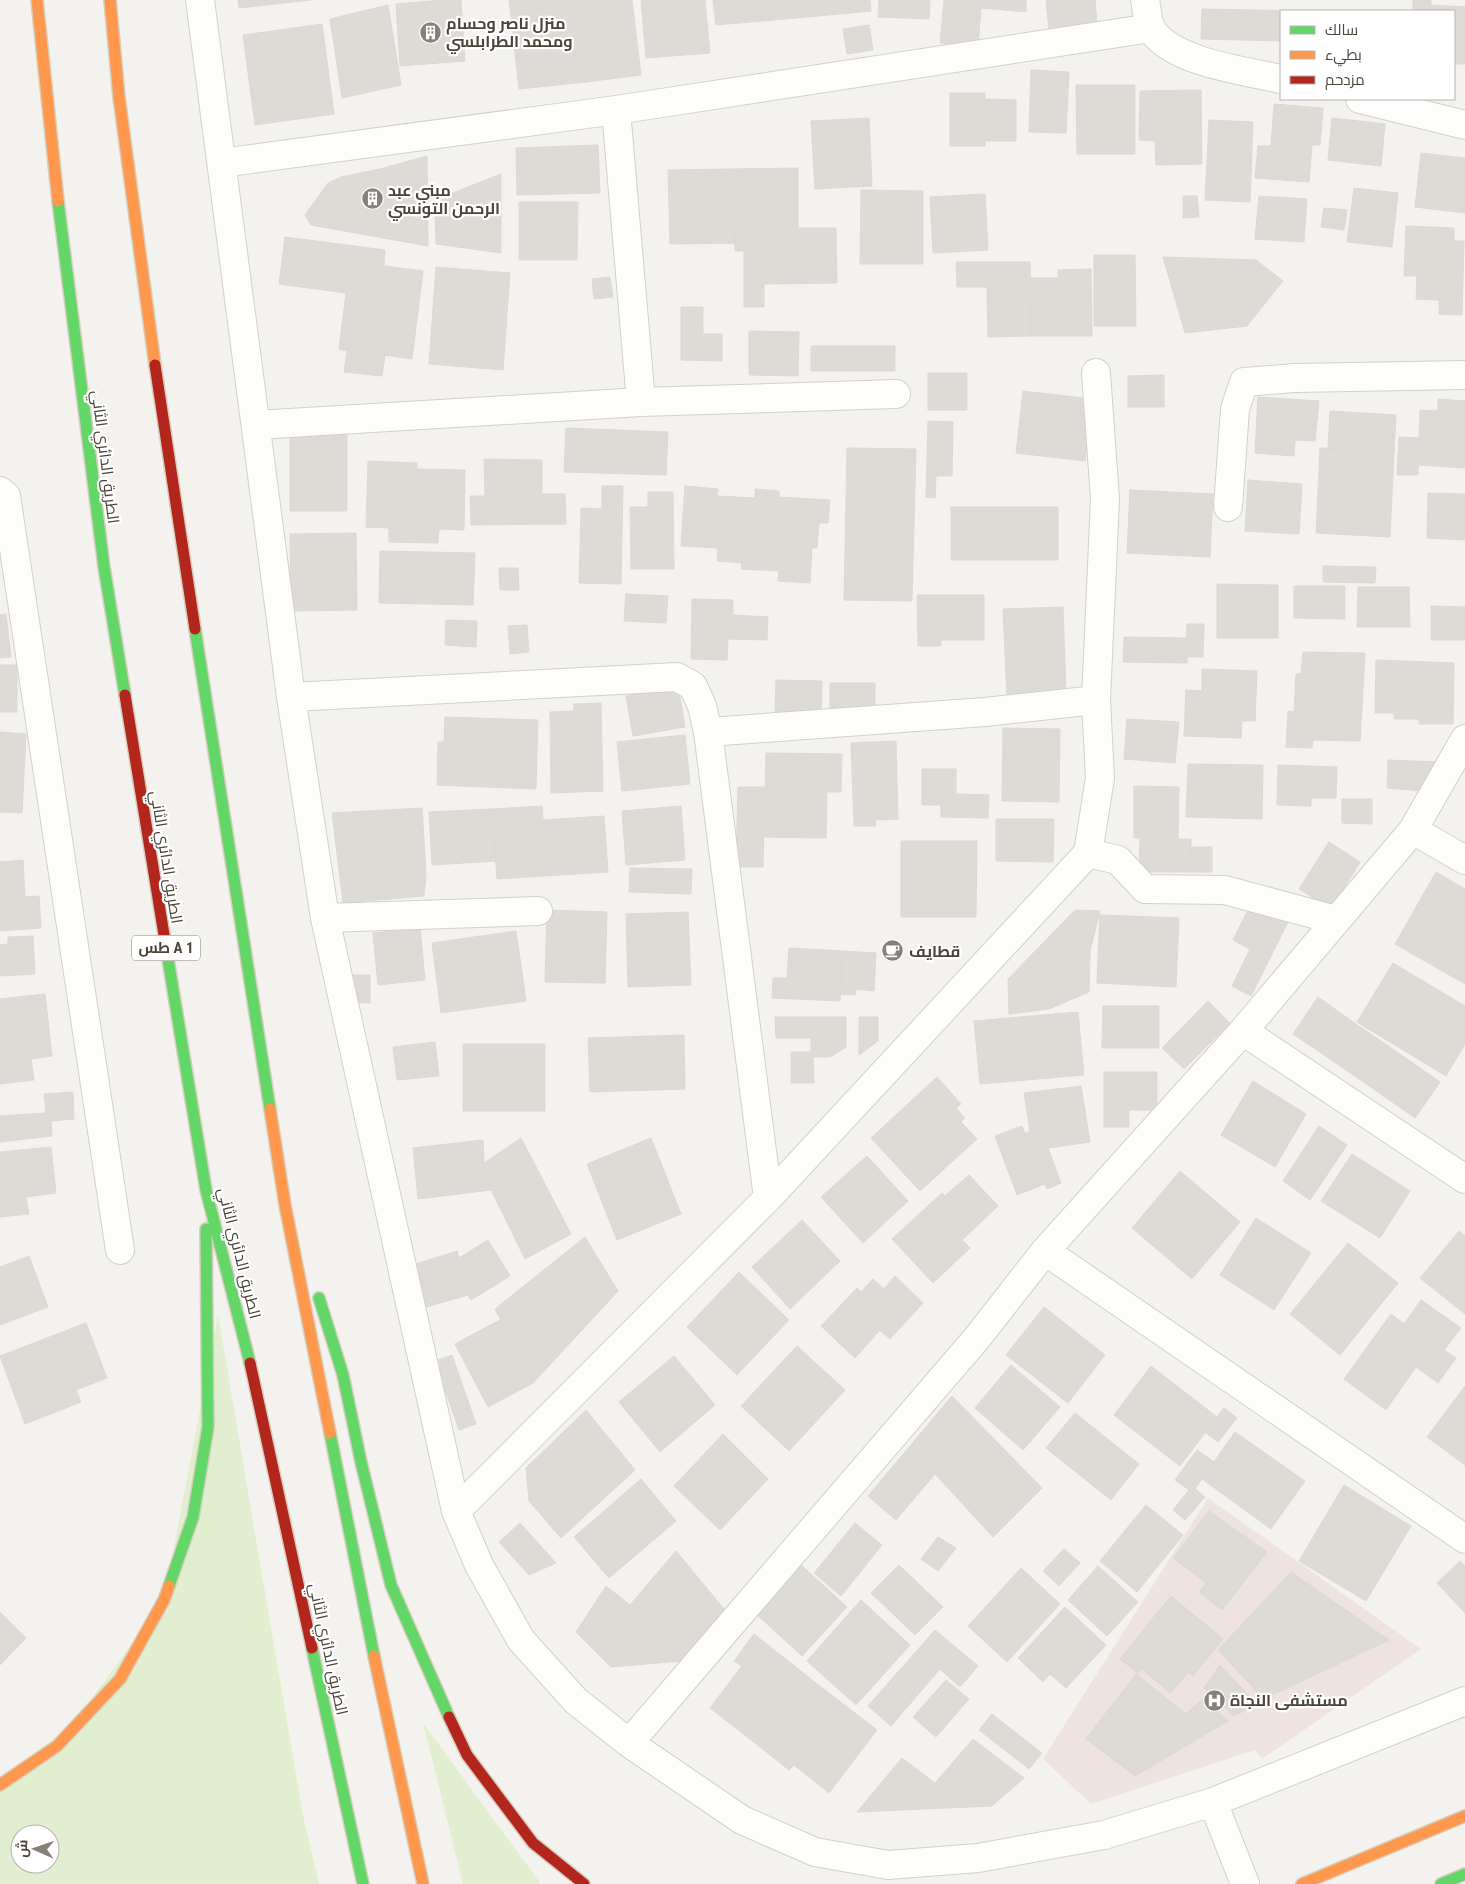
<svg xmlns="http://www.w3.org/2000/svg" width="1465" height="1884" viewBox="0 0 1465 1884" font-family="'Roboto Condensed',Cairo,sans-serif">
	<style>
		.medical { fill: #eee3df }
		.green { fill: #e1eecf; fill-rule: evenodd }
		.building { fill: #dedbd6; stroke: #dcd9d4 }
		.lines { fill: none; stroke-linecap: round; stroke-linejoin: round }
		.street-casing { stroke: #d2d0cb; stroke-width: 30 }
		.fast-casing { stroke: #d6cebb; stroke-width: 14 }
		.slow-casing { stroke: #d6cebb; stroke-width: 14 }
		.jam-casing { stroke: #d6cebb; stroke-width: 14 }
		.street { stroke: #fdfdfc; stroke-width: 28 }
		.fast { stroke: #63d668; stroke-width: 11 }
		.slow { stroke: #ff974d; stroke-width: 11 }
		.jam { stroke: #b3261e; stroke-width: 11 }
		.labels { text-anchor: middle; stroke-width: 4.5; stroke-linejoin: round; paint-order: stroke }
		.shield { fill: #fff; stroke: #817c74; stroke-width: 1 }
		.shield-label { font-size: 15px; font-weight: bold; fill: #4b4439 }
		.poi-label { font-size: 16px; font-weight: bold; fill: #4b4439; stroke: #fff; text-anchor: start }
		.street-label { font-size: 16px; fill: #4b4439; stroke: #fff }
	</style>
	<rect width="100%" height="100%" fill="#f4f2ee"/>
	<path class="medical" d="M1208,1498L1421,1649L1262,1759L1255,1750L1091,1804L1043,1759Z"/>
	<path class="green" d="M218,1315L303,1816L319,1884H0V1782L57,1746L164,1600ZM20,1834H50V1864H20Z
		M423,1723L541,1884H463Z"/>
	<path class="building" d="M238,0H311L239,8Z
		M444,0H461L465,61L400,66L396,4Z
		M509,0H577L586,82L519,89Z
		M577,0H632L641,75L586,82Z
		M641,0H705L710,53L646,58Z
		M713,0H796L797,18L716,25Z
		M796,0H870L871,11L797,18Z
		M879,0H930L929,19L878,17Z
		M944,0H1026V12L981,8L978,47L940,43Z
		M1046,0H1095L1097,24L1049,29Z
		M1413,0H1431V5L1465,7V64H1454V11H1413Z
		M388,5L401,85L342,98L330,19Z
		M1202,9L1306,11H1281V41L1201,39Z
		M322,24L334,114L255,125L243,35Z
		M869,25L873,50L847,54L843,29Z
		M1031,70L1069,72L1066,133L1029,132Z
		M1076,85H1135V154H1077Z
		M1201,90L1202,164L1156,165L1155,141L1139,140L1140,91Z
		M950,93H985V146H950Z
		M985,99L1016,100V141H985Z
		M1274,104L1323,108L1320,145H1312L1309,182L1255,178L1258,146H1271Z
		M869,118L872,186L815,189L811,121Z
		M1332,118L1385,124L1381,166L1328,160Z
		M1209,120L1253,122L1250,202L1205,200Z
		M598,145L600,193L517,195L516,148Z
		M1421,153L1465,158V213L1415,207Z
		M427,156L428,246L311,225L305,215L328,183L341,177L380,169Z
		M798,168V228H836L837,283L764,284V307H744V251H735L733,169Z
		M733,169L735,243L670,244L668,170Z
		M501,174V253L436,244L435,200Z
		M1354,188L1398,193L1392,247L1347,242Z
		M861,190L923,191V264H860Z
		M985,194L988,250L933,253L930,197Z
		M1183,196H1197L1199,217L1183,218Z
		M1259,196L1307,199L1304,242L1255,239Z
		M519,202H578L577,260H519Z
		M1324,208L1347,210L1344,230L1321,227Z
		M1406,226L1454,228V241H1464L1462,315L1439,314V300L1416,299L1417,276H1404Z
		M285,237L385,250L384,266L423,271L412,359L385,355L382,376L344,372L347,351L339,349L346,293L279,284Z
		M1094,255H1135L1136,326H1094Z
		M1163,257L1256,260L1283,281L1247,326L1185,333Z
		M956,262H1030L1031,336L988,337L987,287H957Z
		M436,267L510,273L503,370L429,364Z
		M1091,269L1092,336H1059L1058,270Z
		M610,277L613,297L594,299L592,279Z
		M1030,278H1058L1059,336H1031Z
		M681,307H703V333L681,334Z
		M749,331L799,332L798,376L749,375Z
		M681,334H722V361L681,360Z
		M811,346H895V371H811Z
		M928,373H967V410H928Z
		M1164,375V407H1128V376Z
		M1023,391L1092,399L1085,461L1016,453Z
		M1258,397L1319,401L1315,441L1295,440L1294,456L1255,453Z
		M1438,399L1465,401V468L1418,465L1420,410L1438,411Z
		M1330,411L1396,415L1394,452L1328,449Z
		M928,421L953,422L952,476H936L935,498L926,497Z
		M566,428L668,432L666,475L564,472Z
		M347,432V511H290V433Z
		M1399,437L1419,438L1418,475H1397Z
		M847,448L916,449L912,601L844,600Z
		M1320,448L1394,452L1390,537L1316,533Z
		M484,459L542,460V494H565L566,524L471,525L470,496H485Z
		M368,461L417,463V469L465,470L464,530L439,529L438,543L389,542V528L366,527Z
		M1248,480L1302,484L1299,534L1245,531Z
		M602,486H623L621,584L579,583L581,508L602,509Z
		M685,486L718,489L717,496L755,498V489L779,491V497L830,500L828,523H819L817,548H812L810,583L778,581L779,571L741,569L742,563L717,561L718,548L681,546Z
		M1130,490L1213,494L1210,557L1127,553Z
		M648,492H673L674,569H631L630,507H648Z
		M1428,493L1465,494V540L1427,538Z
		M951,507H1058V560H951Z
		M356,533L357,610L291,611L290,534Z
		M380,551L475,553L473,605L379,603Z
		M1323,566L1376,567L1375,583L1323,582Z
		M499,568H518L519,590H500Z
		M1217,584L1278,585V638H1217Z
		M1294,586H1345V619L1294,618Z
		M1358,587H1409L1410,627H1357Z
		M626,594L668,596L666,623L624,621Z
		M917,595H984V640H941V646H918Z
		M692,599L733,600V615L768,617L767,640L728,639L727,660L691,659Z
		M1431,606L1465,607V640H1431Z
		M1063,607L1066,693L1007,696L1003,609Z
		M6,614L11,657L0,658V615Z
		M446,620L477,621L476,647L445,645Z
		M1187,624H1204L1203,657H1186Z
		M527,625L529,652L510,654L508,626Z
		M1124,637L1187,638V663L1123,662Z
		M1303,652L1365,653L1360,741L1313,740L1312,748L1286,747L1288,711L1294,712L1296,674H1301Z
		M1376,660L1454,663L1453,724H1419V719H1394V713H1375Z
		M0,665H17V712H0Z
		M1202,669L1257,671L1255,721H1242L1241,738L1184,736L1186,690L1202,691Z
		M776,680L822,681L821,713L775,712Z
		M830,683H875V714H830Z
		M678,686L685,727L633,736L626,696Z
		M601,703L603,791L551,793L550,712L574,711V704Z
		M445,717L538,720L536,789L437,785L438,742H444Z
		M1127,719L1179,722L1175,763L1124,759Z
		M1003,728L1060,729L1059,802L1002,801Z
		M0,732L26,734L22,813L0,812Z
		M685,735L690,784L622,791L617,742Z
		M896,741L898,819L875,820L876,826H854L851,743Z
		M766,753L842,754L841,792H827L826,838L764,837Z
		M1388,760L1436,762L1424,791L1387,788Z
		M1188,764L1263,765L1262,819L1186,817Z
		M1278,765L1337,767L1336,798H1311V806L1277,805Z
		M922,769H956V794L989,795L988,818L941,817V805H922Z
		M1134,786L1179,787L1178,839L1134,838Z
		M738,787H765L763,867H736Z
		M1342,799H1372V824L1342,823Z
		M542,806L543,820L604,816L608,872L497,879L492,809Z
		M681,806L685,860L626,865L622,811Z
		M422,808L426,875L424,896L343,903L332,813Z
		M492,809L496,861L432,865L429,812Z
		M996,819H1054L1053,862L996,861Z
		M1140,839H1191L1190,872H1139Z
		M901,841H977L976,917H901Z
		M1329,842L1360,862L1331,909L1299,889Z
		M1191,847H1212V872H1190Z
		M23,860L25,897L39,896L41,928L0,931V862Z
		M630,868L692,869L691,894L629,892Z
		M1436,872L1465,889V984L1395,944Z
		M1254,898L1291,916L1251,996L1232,986L1250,949L1233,940Z
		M547,910L607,912L605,983L545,982Z
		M1075,910L1100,911L1090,951L1089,992L1049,1009L1009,1014L1008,979Z
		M688,912L691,985L628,987L626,914Z
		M1100,915L1179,918L1176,987L1097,983Z
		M420,928L425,980L378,985L373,933Z
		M516,931L526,1001L441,1013L432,943Z
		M33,936L35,974L0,976V945L8,944V937Z
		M789,948L842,951L840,1001L772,998L773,978H787Z
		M842,951L876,953L874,991L856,989L855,995L840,994Z
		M1393,963L1465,1006V1044L1446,1076L1357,1022Z
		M349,975H370V1003L349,1002Z
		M45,994L52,1056L31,1059L34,1080L0,1084V999Z
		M1318,997L1356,1024L1330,1059L1293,1034Z
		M1208,1001L1230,1023L1184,1069L1162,1048Z
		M1103,1006H1159V1048H1102Z
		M1078,1012L1084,1075L980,1084L974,1021Z
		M775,1017H846V1047L830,1057H813L814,1083H791V1052H811V1038H776Z
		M859,1017H878V1041L859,1055Z
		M1356,1024L1413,1063L1388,1099L1330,1059Z
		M684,1035L685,1089L590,1092L588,1038Z
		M435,1042L439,1076L397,1080L393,1047Z
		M463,1044H545V1111H463Z
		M1413,1063L1440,1082L1415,1118L1388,1099Z
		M1104,1072H1157V1110H1129V1127H1104Z
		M937,1077L961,1104L956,1108L965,1118L961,1122L977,1139L920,1191L871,1138Z
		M1253,1081L1306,1114L1275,1167L1221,1135Z
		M1081,1086L1090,1142L1048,1148L1061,1183L1047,1189L1025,1133L1030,1132L1024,1093Z
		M73,1092L74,1119L51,1121L52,1136L0,1142V1116L46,1113L44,1094Z
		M1022,1126L1045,1184L1017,1195L995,1136Z
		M1319,1126L1347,1145L1310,1200L1283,1181Z
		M521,1138L571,1234L525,1259L491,1190L484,1163Z
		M651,1138L681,1214L617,1240L587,1164Z
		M483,1140L484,1163L491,1190L418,1199L413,1148Z
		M51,1147L56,1193L26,1197L29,1214L0,1217V1152Z
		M1352,1154L1410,1191L1380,1238L1321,1201Z
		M867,1156L908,1201L863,1243L821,1197Z
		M1180,1171L1240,1222L1192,1279L1132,1228Z
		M969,1175L998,1206L962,1240L970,1248L933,1283L892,1239L942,1193L945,1196Z
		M1256,1218L1311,1253L1274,1310L1220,1275Z
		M802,1220L840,1261L790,1309L752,1267Z
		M1459,1231L1465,1236V1314L1420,1278Z
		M585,1237L618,1291L533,1383L495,1309Z
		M488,1240L510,1276L471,1300L468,1295L426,1307L413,1265L457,1251L459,1258Z
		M1348,1243L1398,1283L1340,1355L1290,1314Z
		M29,1256L48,1307L0,1325V1267Z
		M739,1272L789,1320L737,1375L687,1327Z
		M895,1276L923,1303L890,1339L880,1330L855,1358L821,1326L857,1288L861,1292L873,1279L884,1289Z
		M1421,1300L1461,1328L1444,1350L1456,1358L1438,1383L1416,1367L1386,1410L1344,1379L1391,1314L1404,1324Z
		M1044,1307L1105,1355L1068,1403L1006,1355Z
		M500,1320L533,1383L488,1407L455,1344Z
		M86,1323L107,1378L76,1390L81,1402L25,1424L0,1356Z
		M797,1346L845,1390L789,1451L741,1406Z
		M452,1355L476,1424L459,1430L435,1361Z
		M674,1356L715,1405L660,1452L619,1402Z
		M1011,1365L1060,1407L1023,1450L975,1408Z
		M1151,1366L1217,1417L1180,1466L1114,1415Z
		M1465,1386V1465L1427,1437Z
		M952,1396L1042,1488L993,1537L935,1474L896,1520L868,1496Z
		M1224,1408L1237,1418L1218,1442L1205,1432Z
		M586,1410L635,1470L561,1538L529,1501L526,1468Z
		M1075,1413L1139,1464L1111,1500L1046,1448Z
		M1235,1432L1305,1481L1271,1529L1202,1479Z
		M723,1434L768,1479L720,1530L674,1486Z
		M1197,1450L1214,1462L1195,1489L1205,1497L1185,1520L1173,1510L1189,1490L1175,1480Z
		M641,1479L676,1521L609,1578L574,1537Z
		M1344,1485L1411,1526L1366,1601L1299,1561Z
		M1146,1505L1183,1535L1137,1592L1100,1561Z
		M1209,1511L1267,1552L1222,1610L1199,1592L1206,1583L1173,1558Z
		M520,1523L556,1563L529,1575L499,1542Z
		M855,1523L882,1545L841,1596L814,1573Z
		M938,1537L956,1548L938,1571L921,1559Z
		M1064,1549L1080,1563L1059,1586L1043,1571Z
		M676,1551L729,1615L681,1661L611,1667L576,1632L606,1586L630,1605Z
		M1460,1561L1465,1566V1613L1437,1583Z
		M799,1563L847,1607L802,1656L754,1612Z
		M899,1565L943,1607L915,1635L871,1593Z
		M1098,1566L1138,1602L1107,1636L1068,1600Z
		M1021,1568L1060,1604L1007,1662L968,1626Z
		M1291,1572L1389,1640L1264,1699L1218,1650Z
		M1171,1596L1223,1639L1193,1676L1188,1672L1171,1693L1141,1669L1138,1673L1120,1659Z
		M861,1600L910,1645L856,1705L807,1661Z
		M1065,1607L1106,1645L1066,1688L1050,1674L1043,1682L1018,1658Z
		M0,1612L26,1638L0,1665Z
		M935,1630L978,1666L960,1687L940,1669L891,1726L868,1706Z
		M754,1634L816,1683L764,1750L710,1708L742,1666L734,1661Z
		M1220,1665L1257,1704L1234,1716L1204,1688Z
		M1136,1674L1186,1714L1204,1698L1228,1721L1135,1776L1086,1739Z
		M946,1680L969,1699L936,1737L913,1717Z
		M816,1683L877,1730L829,1793L794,1765L789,1770L764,1750Z
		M992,1714L1042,1753L1029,1769L979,1730Z
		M973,1739L1024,1778L992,1806L857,1812L902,1758L935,1783Z"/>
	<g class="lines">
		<defs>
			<path id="street" d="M200,0L291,697L325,918L456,1511L479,1565L521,1640L576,1701L629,1743L742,1820L815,1852L888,1865L978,1858L1104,1835L1213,1802L1465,1701
				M1145,0C1147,9 1147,22 1152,30C1172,62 1245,71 1281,79
				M1360,99L1465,125
				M616,110L641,402
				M222,163L616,110L1151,28
				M256,425L641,402L896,394
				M0,491L6,496L120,1250
				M1228,507L1235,409L1244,382L1295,378L1465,375
				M291,697L677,677L693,686L702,706L708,732L768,1198
				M708,732L985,712L1096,700
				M1413,830L1465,860
				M1088,853L1118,860L1145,889L1225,890L1336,920
				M325,918L538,911
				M1243,1031L1465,1179
				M1045,1251L1465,1539
				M456,1511L768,1198L1088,853L1100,778L1096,700L1105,499L1096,373
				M629,1743L977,1338L1045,1251L1243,1031L1413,830L1465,739
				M1213,1802L1245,1884"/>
			<path id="fast" d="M58,201L104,567L125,695
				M195,629L270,1109
				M166,947L206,1190L250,1363
				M319,1298L343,1375L361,1462L391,1585L449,1717
				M330,1433L374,1656
				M169,1586L193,1517L208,1427L206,1229
				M312,1648L363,1884
				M1441,1884L1465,1874"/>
			<path id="slow" d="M37,0L58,201
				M110,0L119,97L155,365
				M270,1109L285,1205L330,1433
				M374,1656L423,1884
				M0,1785L57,1746L120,1679L164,1600L169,1586
				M1302,1884L1465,1816"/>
			<path id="jam" d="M155,365L195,629
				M125,695L166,947
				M250,1363L312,1648
				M449,1717L467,1755L533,1843L584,1884"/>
		</defs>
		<use href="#street" class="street-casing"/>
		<use href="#fast" class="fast-casing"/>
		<use href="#slow" class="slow-casing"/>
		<use href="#jam" class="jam-casing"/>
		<use href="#street" class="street"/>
		<use href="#fast" class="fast"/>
		<use href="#slow" class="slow"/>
		<use href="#jam" class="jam"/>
	</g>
	<defs>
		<symbol id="building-disc" viewBox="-11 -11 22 22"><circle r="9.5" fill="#868178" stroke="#fff"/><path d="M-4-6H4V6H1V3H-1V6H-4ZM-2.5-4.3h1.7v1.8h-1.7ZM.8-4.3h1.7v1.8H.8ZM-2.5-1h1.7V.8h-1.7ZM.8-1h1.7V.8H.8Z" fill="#fff"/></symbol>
		<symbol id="cafe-disc" viewBox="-11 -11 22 22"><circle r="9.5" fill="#868178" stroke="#fff"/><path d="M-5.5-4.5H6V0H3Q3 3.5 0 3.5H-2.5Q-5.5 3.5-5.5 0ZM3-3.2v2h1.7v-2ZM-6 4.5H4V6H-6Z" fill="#fff"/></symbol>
		<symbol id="hospital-disc" viewBox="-11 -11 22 22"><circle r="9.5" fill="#868178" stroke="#fff"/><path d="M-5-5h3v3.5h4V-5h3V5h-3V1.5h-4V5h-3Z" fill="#fff"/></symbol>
	</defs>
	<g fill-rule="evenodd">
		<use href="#building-disc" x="418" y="20" width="25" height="25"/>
		<use href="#building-disc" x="360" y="186" width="25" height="25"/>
		<use href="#cafe-disc" x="880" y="938" width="25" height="25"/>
		<use href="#hospital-disc" x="1202" y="1688" width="25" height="25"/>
	</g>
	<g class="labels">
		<rect class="shield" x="132" y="935.5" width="68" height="25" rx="4"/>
		<g class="shield-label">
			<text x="166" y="953">طس A 1</text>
		</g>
		<g class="poi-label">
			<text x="446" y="29">منزل ناصر وحسام<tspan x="446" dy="18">ومحمد الطرابلسي</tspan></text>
			<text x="388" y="196">مبني عبد<tspan x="388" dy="18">الرحمن التونسي</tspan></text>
			<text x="909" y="957">قطايف</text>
			<text x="1230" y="1706">مستشفى النجاة</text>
		</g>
		<g class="street-label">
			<text transform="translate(106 457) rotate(83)" y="6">الطريق الدائري الثاني</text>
			<text transform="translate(167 857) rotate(81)" y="6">الطريق الدائري الثاني</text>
			<text transform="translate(240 1253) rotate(76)" y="6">الطريق الدائري الثاني</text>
			<text transform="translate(329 1649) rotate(78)" y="6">الطريق الدائري الثاني</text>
		</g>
	</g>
	<rect x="1280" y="10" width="175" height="90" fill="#ffffff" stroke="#b7b4b0"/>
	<rect x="1290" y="26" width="25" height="8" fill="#63d668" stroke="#b7b4b0"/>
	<text x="1325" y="35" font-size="15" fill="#4b4439">سالك</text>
	<rect x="1290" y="51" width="25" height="8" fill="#ff974d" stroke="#b7b4b0"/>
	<text x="1325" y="60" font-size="15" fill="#4b4439">بطيء</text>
	<rect x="1290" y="76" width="25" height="8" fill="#b3261e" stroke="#b7b4b0"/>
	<text x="1325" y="85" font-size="15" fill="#4b4439">مزدحم</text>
	<g transform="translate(35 1849) rotate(272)"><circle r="24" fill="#ffffff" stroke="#b7b4b0"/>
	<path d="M0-4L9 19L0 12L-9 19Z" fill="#868178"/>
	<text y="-8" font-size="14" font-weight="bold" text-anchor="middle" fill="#4b4439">ش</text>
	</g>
</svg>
